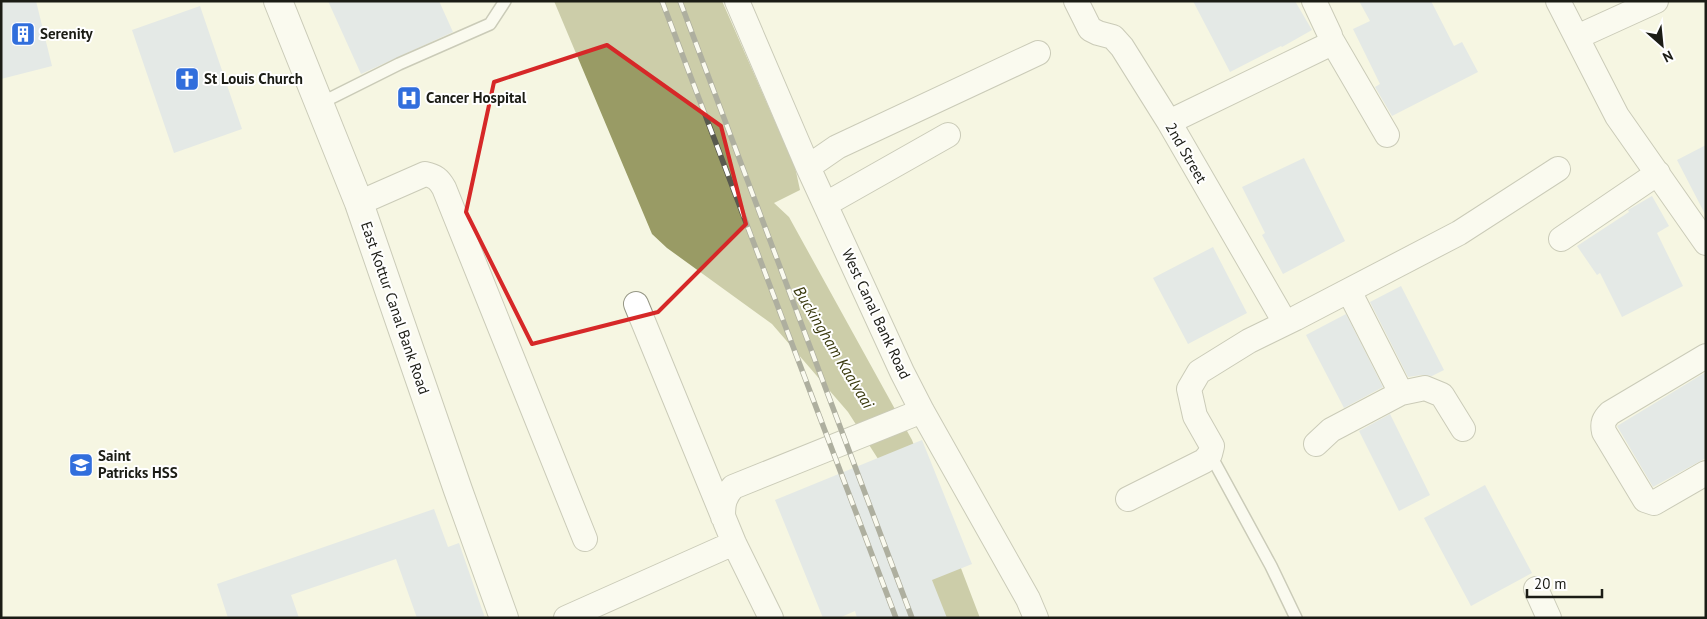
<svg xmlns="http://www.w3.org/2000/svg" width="1707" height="619" viewBox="0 0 1707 619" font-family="'PT Sans',sans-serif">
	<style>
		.water { fill: #999b65 }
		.building { fill: #cfd9ea }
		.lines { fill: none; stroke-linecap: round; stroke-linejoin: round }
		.service-casing { stroke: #969785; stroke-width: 14 }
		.minor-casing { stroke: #969785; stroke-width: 26 }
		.tertiary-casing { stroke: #969785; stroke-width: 30 }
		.service { stroke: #fff; stroke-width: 11 }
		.minor { stroke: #fff; stroke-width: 24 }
		.tertiary { stroke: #fff; stroke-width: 28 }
		.rail-casing { stroke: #58594e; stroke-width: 5.5 }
		.rail { stroke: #fff; stroke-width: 4; stroke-dasharray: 11; stroke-linecap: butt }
		.marked { fill: none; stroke: #d62828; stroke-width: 4; stroke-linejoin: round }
		.labels { text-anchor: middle; stroke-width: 4; stroke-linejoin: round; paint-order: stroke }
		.poi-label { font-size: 15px; font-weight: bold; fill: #1b1c15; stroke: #fff; text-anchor: start }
		.street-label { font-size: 15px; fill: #1b1c15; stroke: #fff }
		.water-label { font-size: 16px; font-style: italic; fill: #38380c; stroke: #fff }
	</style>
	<rect width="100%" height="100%" fill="#f5f6e2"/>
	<path class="water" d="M554,1H722L795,167L800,190L774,203L789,217L912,440L980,618H943L896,487L848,412L772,324L667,248L652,234Z"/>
	<path class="building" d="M1,1H36L52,66L1,79Z
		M328,1H439L453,32L361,74Z
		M1193,1H1295L1312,30L1282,47L1281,46L1230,72Z
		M1359,1H1431L1454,46L1462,42L1478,72L1392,116L1375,87L1380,84L1353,29L1370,21Z
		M200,6L242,129L174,153L132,30Z
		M1706,145V216L1677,160Z
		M1304,158L1345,241L1283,274L1262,235L1265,233L1242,187Z
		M1652,196L1669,226L1657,233L1683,286L1622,317L1600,273L1597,275L1577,246L1629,212L1628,210Z
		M1213,247L1247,313L1188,344L1153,278Z
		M1401,286L1444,370L1432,376L1422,375L1408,377L1370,302Z
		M1346,314L1383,387L1344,408L1306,335Z
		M1706,372V458L1653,487L1617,426Z
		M1390,414L1430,495L1399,511L1359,431Z
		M922,440L972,564L932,580L947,618H857L855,611L839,618H823L775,500Z
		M1485,485L1532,573L1471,606L1424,518Z
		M434,509L448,547L459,543L485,618H417L396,559L291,595L299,618H228L217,584Z"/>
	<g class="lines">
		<defs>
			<path id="service" d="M319,104L399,64L490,24L505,1
				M1210,454L1271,566L1296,618"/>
			<path id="minor" d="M737,1L808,167L902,372L922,411L1028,599L1036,618
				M1076,1L1090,29L1098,33L1113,37L1122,47L1169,122L1283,319L1289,321L1296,318L1459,233L1558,169
				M1558,1L1617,116L1706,243
				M1577,37L1656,1
				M1331,39L1387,135
				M1169,122L1328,45L1331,42L1330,35L1314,1
				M808,167L837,147L1038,53
				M359,203L425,174C435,176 439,179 444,188L585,539
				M826,204L948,135
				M1561,239L1658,173
				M1349,291L1401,393
				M636,304L734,543L771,618
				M1706,356L1610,413C1604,419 1602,423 1604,432L1645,500L1654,503L1706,473
				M1316,444L1331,430L1401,393L1425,388L1442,395L1463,429
				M1128,499L1204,461L1210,454L1212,446L1195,416L1189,389L1199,372L1249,341L1296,318
				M723,517C723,504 724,497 733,487L922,411
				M1536,589L1549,618
				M566,618L734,543"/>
			<path id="tertiary" d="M278,1L359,203L458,490L504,618"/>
		</defs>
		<use href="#service" class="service-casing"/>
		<use href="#minor" class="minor-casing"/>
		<use href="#tertiary" class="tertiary-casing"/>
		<use href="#service" class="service"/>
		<use href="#minor" class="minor"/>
		<use href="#tertiary" class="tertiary"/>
		<defs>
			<path id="rail" d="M662,1L896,618
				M680,1L912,618"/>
		</defs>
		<use href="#rail" class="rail-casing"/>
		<use href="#rail" class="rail"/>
	</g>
	<path d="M0 0H1707V619H0ZM607,45L721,126L746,224L658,312L532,344L466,212L494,82Z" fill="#f5f6e2" fill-opacity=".55" fill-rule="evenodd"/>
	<path class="marked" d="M607,45L721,126L746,224L658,312L532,344L466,212L494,82Z"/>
	<defs>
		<symbol id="building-square" viewBox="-11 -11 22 22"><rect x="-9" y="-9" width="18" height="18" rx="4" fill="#316edc" stroke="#fff"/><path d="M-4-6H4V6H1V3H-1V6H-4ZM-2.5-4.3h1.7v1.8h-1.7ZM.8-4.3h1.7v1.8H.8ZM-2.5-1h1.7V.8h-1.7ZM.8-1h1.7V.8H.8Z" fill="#fff"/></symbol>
		<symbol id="church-square" viewBox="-11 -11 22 22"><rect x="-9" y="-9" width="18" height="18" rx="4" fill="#316edc" stroke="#fff"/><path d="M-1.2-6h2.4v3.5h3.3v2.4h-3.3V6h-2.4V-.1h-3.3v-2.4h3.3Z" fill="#fff"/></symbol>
		<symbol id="hospital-square" viewBox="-11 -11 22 22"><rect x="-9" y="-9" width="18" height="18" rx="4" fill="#316edc" stroke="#fff"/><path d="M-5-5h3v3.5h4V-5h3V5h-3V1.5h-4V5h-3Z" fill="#fff"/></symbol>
		<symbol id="school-square" viewBox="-11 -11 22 22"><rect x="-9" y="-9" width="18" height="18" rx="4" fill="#316edc" stroke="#fff"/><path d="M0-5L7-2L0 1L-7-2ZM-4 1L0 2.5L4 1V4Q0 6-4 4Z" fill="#fff"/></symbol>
	</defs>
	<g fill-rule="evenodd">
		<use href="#building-square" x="9" y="20" width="28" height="28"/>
		<use href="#church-square" x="173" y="65" width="28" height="28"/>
		<use href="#hospital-square" x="395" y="84" width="28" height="28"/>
		<use href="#school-square" x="67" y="451" width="28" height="28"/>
	</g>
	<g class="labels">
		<g class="poi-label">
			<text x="40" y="39">Serenity</text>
			<text x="204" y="84">St Louis Church</text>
			<text x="426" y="103">Cancer Hospital</text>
			<text x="98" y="461">Saint<tspan x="98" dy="17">Patricks HSS</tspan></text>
		</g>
		<g class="street-label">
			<text transform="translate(1186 153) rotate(60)" y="5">2nd Street</text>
			<text transform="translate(395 308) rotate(71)" y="5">East Kottur Canal Bank Road</text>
			<text transform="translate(876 314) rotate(65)" y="5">West Canal Bank Road</text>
		</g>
		<g class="water-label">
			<text transform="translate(834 347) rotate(59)" y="6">Buckingham Kaalvaai</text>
		</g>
	</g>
	<rect width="1707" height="619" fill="none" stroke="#1b1c15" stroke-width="5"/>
	<g transform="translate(1662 45) rotate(153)" stroke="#ffffff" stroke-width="4" paint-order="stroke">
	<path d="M0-4L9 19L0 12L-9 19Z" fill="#1b1c15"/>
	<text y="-8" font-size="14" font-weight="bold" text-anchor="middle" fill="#1b1c15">N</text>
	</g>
	<path d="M1527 589v8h75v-8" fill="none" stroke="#1b1c15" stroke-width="2.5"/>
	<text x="1534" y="589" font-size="15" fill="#1b1c15" stroke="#ffffff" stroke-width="4" paint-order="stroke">20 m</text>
</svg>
